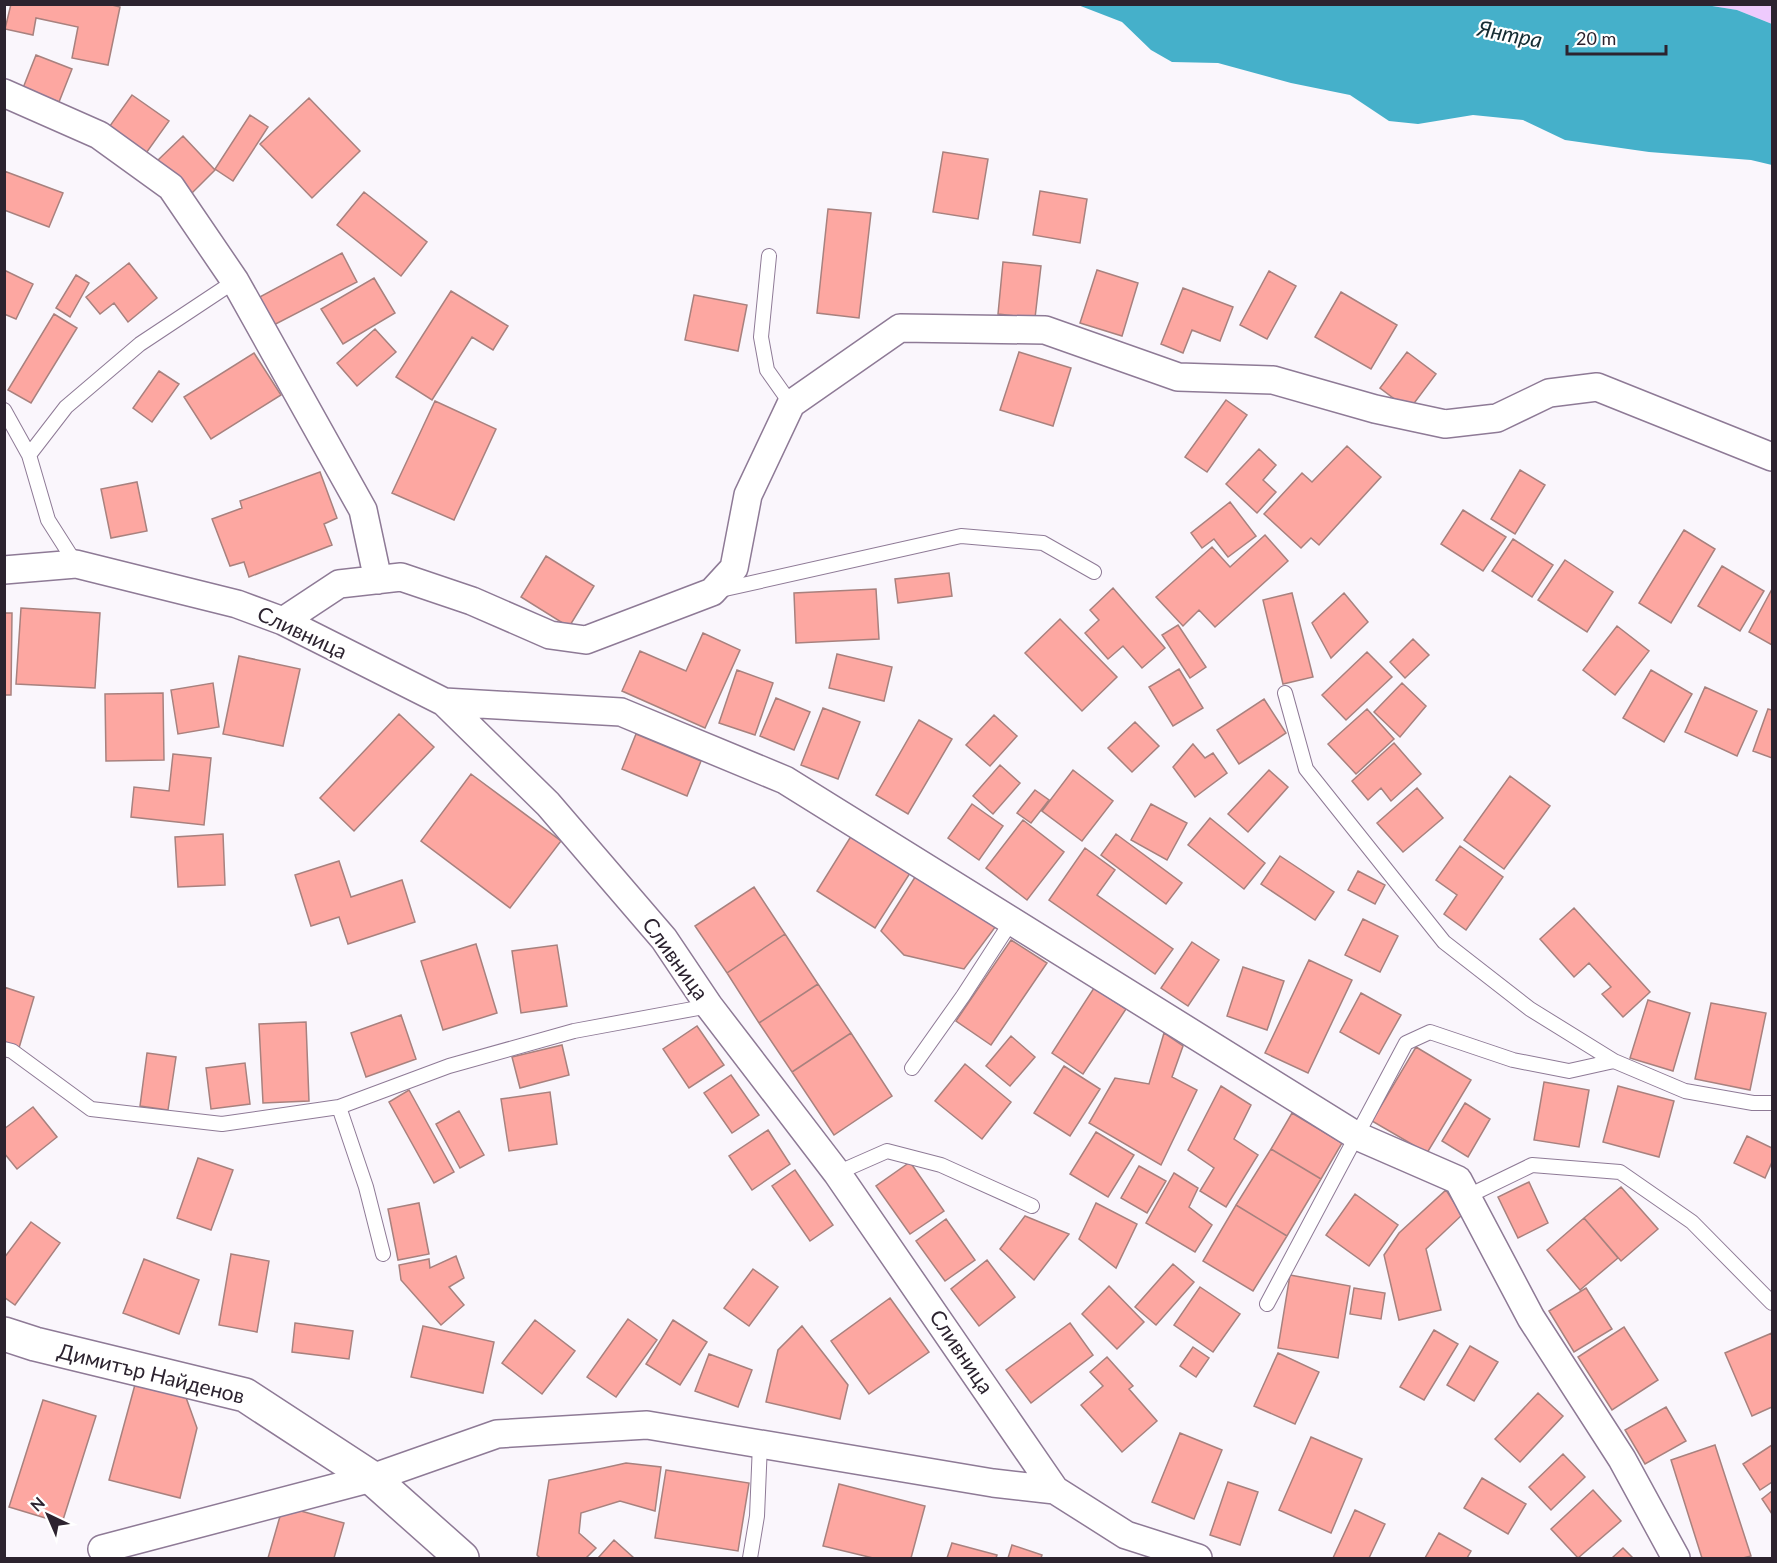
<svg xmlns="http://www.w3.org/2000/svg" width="1777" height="1563" viewBox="0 0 1777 1563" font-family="Lato,sans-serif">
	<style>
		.green { fill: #eecafd }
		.water { fill: #45b0ca }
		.building { fill: #fda7a1; stroke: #a8817e; stroke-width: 1.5 }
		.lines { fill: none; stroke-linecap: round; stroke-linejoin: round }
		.lane-casing { stroke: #8e7a96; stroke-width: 16 }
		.street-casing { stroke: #8e7a96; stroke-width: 30 }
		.secondary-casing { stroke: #8e7a96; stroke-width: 36 }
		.lane { stroke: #fff; stroke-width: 14 }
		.street { stroke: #fff; stroke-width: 27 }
		.secondary { stroke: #fff; stroke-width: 33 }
		.labels { text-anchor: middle; stroke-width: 4.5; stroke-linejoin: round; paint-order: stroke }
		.street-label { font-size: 21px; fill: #2c232f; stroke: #fff }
		.water-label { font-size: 22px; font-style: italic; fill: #152d33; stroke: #fff }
	</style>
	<rect width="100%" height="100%" fill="#faf6fc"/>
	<path class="green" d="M1706,5H1772V24L1737,10Z"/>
	<path class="water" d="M1706,5L1737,10L1772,24V165L1751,160L1649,152L1565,140L1523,120L1473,115L1418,124L1389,121L1350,95L1291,83L1218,63L1172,62L1151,50L1122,22L1078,5Z"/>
	<path class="building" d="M11,4H108L120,7L108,65L72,58L78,27L36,18L33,35L5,29Z
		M36,55L72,69L59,102L23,88Z
		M132,95L169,121L144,156L107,130Z
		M309,98L360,151L312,198L260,144Z
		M250,115L268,127L233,181L215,169Z
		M183,136L215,170L190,195L157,161Z
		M943,152L988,159L978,219L933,212Z
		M4,171L63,193L49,227L4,210Z
		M1040,191L1087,199L1080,243L1033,235Z
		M364,192L427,242L401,276L337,225Z
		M828,209L871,213L859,318L817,313Z
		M342,253L357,282L268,328L254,300Z
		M1003,262L1041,266L1035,318L998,314Z
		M129,263L157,298L128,322L114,303L100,314L86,297Z
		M4,270L33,284L16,319L4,314Z
		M1097,270L1138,283L1122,336L1080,323Z
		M1269,271L1296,286L1267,339L1240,325Z
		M76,275L89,283L70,317L56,308Z
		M374,278L395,313L343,344L321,309Z
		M1183,288L1233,307L1220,341L1192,330L1183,353L1161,344Z
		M451,291L508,326L493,350L472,337L432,400L396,377Z
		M1341,292L1397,325L1371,369L1315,337Z
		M694,295L747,305L738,351L685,340Z
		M54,314L77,328L31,403L8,390Z
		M375,329L396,352L357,386L337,363Z
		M1019,352L1071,368L1053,426L1000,410Z
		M1407,352L1436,374L1409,410L1380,388Z
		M254,353L281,395L211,439L184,397Z
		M159,371L179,384L152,422L133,408Z
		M1226,400L1247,415L1207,472L1185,457Z
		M435,401L496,429L454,520L392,493Z
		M1347,446L1381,477L1319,545L1311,538L1301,548L1264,514L1302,473L1312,482Z
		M1259,449L1276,465L1263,480L1276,492L1257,513L1226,484Z
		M1520,470L1545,485L1515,534L1491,519Z
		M320,472L337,518L324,524L332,545L249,577L244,562L230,566L212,519L242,508L240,501Z
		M137,482L147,531L111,538L101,489Z
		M1230,502L1256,536L1228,557L1214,539L1202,548L1191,533Z
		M1463,510L1506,537L1483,571L1441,544Z
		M1684,530L1715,549L1671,623L1639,603Z
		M1265,535L1288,561L1215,627L1199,610L1183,626L1156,597L1212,547L1230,567Z
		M1513,539L1553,565L1532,597L1492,571Z
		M546,556L594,586L569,627L521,597Z
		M1565,560L1613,592L1587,632L1538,600Z
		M1722,566L1764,591L1740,631L1698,606Z
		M949,573L952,596L898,603L895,579Z
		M1113,588L1165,648L1142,668L1123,646L1108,659L1085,633L1099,620L1090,610Z
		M876,589L879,639L796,643L794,593Z
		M1772,589V645L1749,632Z
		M1292,593L1313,677L1283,684L1263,600Z
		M1344,593L1368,622L1331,658L1312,623Z
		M21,608L100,613L95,688L16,684Z
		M4,613H12L11,695H4Z
		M1060,619L1117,677L1082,711L1025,653Z
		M1178,625L1206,667L1190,678L1162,635Z
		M1617,626L1649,651L1615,695L1583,670Z
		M703,633L740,650L705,728L622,691L640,651L686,671Z
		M1413,639L1429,655L1405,678L1390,662Z
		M1367,652L1392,677L1346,720L1322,695Z
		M837,654L892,667L884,701L829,688Z
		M239,656L300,669L283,746L223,734Z
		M1179,669L1203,708L1173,726L1149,687Z
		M737,670L773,683L755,735L719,723Z
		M1651,670L1692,694L1664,742L1623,718Z
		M213,683L219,727L178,734L171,690Z
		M1402,683L1426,706L1400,737L1374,712Z
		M1705,687L1757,711L1737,756L1685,732Z
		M163,693L164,760L106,761L105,694Z
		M776,698L810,712L794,750L760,736Z
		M1264,699L1286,733L1239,764L1217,730Z
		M823,708L860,722L838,779L801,765Z
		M1367,709L1394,739L1356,774L1328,744Z
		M1768,709L1772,710V758L1753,751Z
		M399,714L434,747L354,831L320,798Z
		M994,715L1017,736L990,766L966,745Z
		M919,720L952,739L908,814L876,795Z
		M1135,722L1159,746L1132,772L1108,748Z
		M636,734L701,761L687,796L622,769Z
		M1394,743L1421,774L1391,801L1381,788L1368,800L1352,781Z
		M1193,744L1205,758L1213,753L1227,773L1195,797L1173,767Z
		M173,754L211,758L204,825L131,817L134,787L169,791Z
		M1000,765L1020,783L993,814L973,796Z
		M1073,770L1113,801L1082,841L1042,811Z
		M1269,770L1288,787L1248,832L1228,814Z
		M471,774L561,841L510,908L421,841Z
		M1510,776L1550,806L1504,869L1464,840Z
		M1417,788L1443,818L1403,852L1377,823Z
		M1035,790L1049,800L1031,823L1017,813Z
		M972,804L1003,826L979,860L948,838Z
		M1151,804L1187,823L1167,860L1131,840Z
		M1210,818L1265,863L1244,889L1188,845Z
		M1023,820L1064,852L1027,900L986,868Z
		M853,833L912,870L875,928L817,891Z
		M223,834L225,885L178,887L175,837Z
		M1116,834L1182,883L1166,904L1101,855Z
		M1460,846L1503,877L1466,930L1444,914L1457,895L1436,880Z
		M1085,848L1115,870L1097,895L1173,949L1155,974L1049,900Z
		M1280,856L1334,892L1315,920L1261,884Z
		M339,861L351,897L402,880L415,922L348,944L339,917L311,926L295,875Z
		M1358,871L1385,885L1375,904L1348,890Z
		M917,874L996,926L964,969L904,955L881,931Z
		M754,887L785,934L727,973L695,926Z
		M1574,908L1650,992L1623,1017L1602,994L1611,987L1589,963L1574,977L1540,939Z
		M1363,919L1398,936L1380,972L1345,955Z
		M785,934L818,984L759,1023L727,973Z
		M1011,940L1047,963L991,1045L956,1021Z
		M1192,942L1219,960L1188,1006L1161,988Z
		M476,944L497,1013L443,1030L421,961Z
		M557,945L567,1006L521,1013L512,951Z
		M1309,960L1352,980L1308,1073L1265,1053Z
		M1243,967L1284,981L1267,1030L1227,1016Z
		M818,984L851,1033L792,1072L759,1023Z
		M4,987L34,997L19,1048L4,1043Z
		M1094,988L1126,1009L1083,1074L1052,1053Z
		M1361,993L1401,1015L1379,1054L1340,1032Z
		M1648,1000L1690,1013L1673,1071L1630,1058Z
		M1711,1003L1766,1013L1750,1090L1695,1079Z
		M401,1015L416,1059L366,1077L351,1033Z
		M306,1022L309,1101L263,1103L259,1024Z
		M697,1026L724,1065L689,1088L663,1049Z
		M851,1033L892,1096L834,1135L792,1072Z
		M1164,1033L1183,1046L1172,1077L1197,1090L1161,1165L1089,1123L1115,1078L1149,1084Z
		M1011,1036L1035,1057L1010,1086L986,1066Z
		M562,1045L569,1075L520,1088L512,1057Z
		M1416,1047L1471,1080L1427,1153L1372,1121Z
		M147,1053L176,1057L168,1110L140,1106Z
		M245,1063L250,1104L211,1109L206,1068Z
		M965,1064L1011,1102L982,1139L935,1101Z
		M1064,1066L1100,1089L1070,1136L1034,1113Z
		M731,1075L759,1115L732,1133L704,1093Z
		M1544,1082L1589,1090L1579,1147L1534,1140Z
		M1221,1086L1251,1105L1234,1139L1258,1155L1226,1207L1200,1191L1214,1168L1188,1150Z
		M1618,1086L1674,1101L1659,1157L1603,1142Z
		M409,1090L454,1172L434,1183L389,1102Z
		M550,1092L557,1144L509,1151L501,1099Z
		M1465,1103L1490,1119L1468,1157L1442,1141Z
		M33,1107L57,1137L17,1169L4,1153V1129Z
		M459,1111L484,1155L460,1168L436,1124Z
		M1292,1113L1342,1143L1321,1179L1271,1149Z
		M768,1130L790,1164L752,1190L729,1156Z
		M1096,1132L1134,1155L1108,1197L1070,1174Z
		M1747,1136L1772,1148V1162L1765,1178L1734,1163Z
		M1271,1149L1321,1179L1287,1236L1236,1205Z
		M198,1158L233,1170L211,1230L177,1218Z
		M910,1162L944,1211L910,1234L876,1186Z
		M1139,1166L1166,1181L1147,1213L1121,1198Z
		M795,1170L833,1225L810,1241L772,1186Z
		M1174,1173L1198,1188L1189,1207L1212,1225L1195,1252L1146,1223Z
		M1529,1182L1548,1223L1518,1238L1498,1197Z
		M1621,1187L1658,1229L1621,1261L1584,1218Z
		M1446,1190L1462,1215L1426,1249L1441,1310L1399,1320L1384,1255L1399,1233Z
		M1355,1194L1398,1225L1369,1266L1326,1235Z
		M419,1203L429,1254L398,1260L388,1209Z
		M1096,1203L1137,1224L1116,1268L1079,1239Z
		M1236,1205L1287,1236L1253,1291L1203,1261Z
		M1025,1216L1069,1234L1034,1280L1000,1249Z
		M1584,1218L1618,1258L1580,1290L1547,1250Z
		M946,1219L975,1260L945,1281L916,1241Z
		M31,1222L60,1243L15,1305L4,1297V1258Z
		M231,1254L269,1261L257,1332L219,1325Z
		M456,1256L464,1278L449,1287L464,1305L441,1325L401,1280L399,1265L429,1259L430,1268Z
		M144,1259L199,1280L179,1334L123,1313Z
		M987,1260L1015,1297L979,1326L951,1289Z
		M1173,1264L1194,1282L1156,1325L1135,1307Z
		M753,1269L778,1287L749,1326L724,1308Z
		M1290,1275L1350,1286L1338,1358L1278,1348Z
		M1109,1286L1144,1322L1117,1349L1082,1314Z
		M1200,1287L1240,1314L1213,1352L1174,1325Z
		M1354,1288L1385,1293L1381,1319L1350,1314Z
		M1586,1288L1612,1329L1574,1352L1549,1311Z
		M890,1298L929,1352L869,1394L831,1341Z
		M628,1319L657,1340L616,1397L587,1377Z
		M535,1320L575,1351L542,1394L502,1363Z
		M673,1320L707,1342L680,1385L646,1364Z
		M295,1323L353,1331L349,1359L292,1352Z
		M1070,1323L1093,1355L1031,1403L1006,1370Z
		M423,1326L494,1342L483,1393L411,1377Z
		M802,1326L848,1385L840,1419L766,1402L778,1350Z
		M1624,1327L1658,1380L1612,1410L1578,1357Z
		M1434,1330L1458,1344L1424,1400L1400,1387Z
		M1772,1333V1407L1752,1416L1725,1353Z
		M1470,1346L1498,1362L1474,1401L1447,1385Z
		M1193,1347L1209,1358L1196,1377L1180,1366Z
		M1278,1353L1319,1372L1295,1424L1254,1406Z
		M709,1354L752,1370L738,1407L695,1391Z
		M1107,1357L1133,1386L1129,1389L1157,1421L1122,1452L1081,1405L1103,1386L1090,1372Z
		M136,1381L184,1392L197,1428L180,1498L109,1480Z
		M1538,1393L1563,1416L1520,1462L1495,1439Z
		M43,1400L96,1416L62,1523L9,1507Z
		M1666,1407L1686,1441L1645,1464L1625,1430Z
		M1180,1433L1222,1450L1194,1519L1152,1502Z
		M1311,1437L1362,1459L1331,1533L1279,1510Z
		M1715,1445L1751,1556L1743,1558H1702L1671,1460Z
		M1772,1445V1482L1760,1490L1743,1464Z
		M1563,1454L1585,1477L1551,1510L1529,1487Z
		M626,1463L661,1467L655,1511L620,1501L581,1513L579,1533L596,1548L586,1558H540L537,1555L549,1480Z
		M666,1470L749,1483L738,1551L655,1538Z
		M1482,1478L1526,1504L1508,1534L1464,1508Z
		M1228,1482L1258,1492L1240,1545L1210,1535Z
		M839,1484L925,1506L911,1558H873L823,1546Z
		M1593,1490L1621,1521L1578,1558L1551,1529Z
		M1772,1491V1514L1762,1499Z
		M283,1506L344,1523L334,1558H268Z
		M1355,1510L1385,1524L1369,1558H1333Z
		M1439,1533L1471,1551L1467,1558H1425Z
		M614,1540L634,1558H598Z
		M952,1543L997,1555L996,1558H947Z
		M1012,1545L1042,1555L1041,1558H1008Z
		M1623,1548L1633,1558H1612Z"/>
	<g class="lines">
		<defs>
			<path id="lane" d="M769,256L761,337L767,370L791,404
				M4,410L29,455L48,520L76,564
				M29,455L66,407L140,344L235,281
				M716,591L961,536L1043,543L1094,572
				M4,1049L12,1051L91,1109L222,1124L339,1107L449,1066L574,1031L709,1006
				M1614,1061L1685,1091L1753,1103H1772
				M912,1068L963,996L1011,922
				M339,1107L366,1187L383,1254
				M837,1173L887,1151L941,1165L1032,1206
				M1466,1197L1532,1165L1620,1172L1692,1222L1772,1303
				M1267,1304L1406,1043L1430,1032L1513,1060L1569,1071L1614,1061L1530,1009L1444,942L1306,769L1285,693
				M750,1558L757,1516L760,1444"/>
			<path id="street" d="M4,93L99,135L171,187L235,281L363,510L378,580
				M4,570L76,564L237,604L283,621L444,702L548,804L664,939L709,1006L837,1173L1055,1490L1126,1535L1198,1558
				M283,621L339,584L401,577L472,601L550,635L586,640L712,592L734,568L748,495L791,404L900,328L1045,330L1178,377L1273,380L1375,409L1445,424L1497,418L1549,393L1597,387L1772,457
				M444,702L621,712L785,780L1357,1136L1458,1180L1531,1318L1622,1459L1676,1558
				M102,1549L372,1478L497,1434L647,1425L993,1483L1055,1490"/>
			<path id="secondary" d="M4,1334L35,1344L245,1395L372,1478L462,1558"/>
		</defs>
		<use href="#lane" class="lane-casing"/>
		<use href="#street" class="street-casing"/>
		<use href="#secondary" class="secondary-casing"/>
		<use href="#lane" class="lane"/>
		<use href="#street" class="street"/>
		<use href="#secondary" class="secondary"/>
	</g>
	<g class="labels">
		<g class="street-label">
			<text transform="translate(302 633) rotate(25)" y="7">Сливница</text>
			<text transform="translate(675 959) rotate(54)" y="7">Сливница</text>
			<text transform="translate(961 1352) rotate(56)" y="7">Сливница</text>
			<text transform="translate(151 1374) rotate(14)" y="7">Димитър Найденов</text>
		</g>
		<g class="water-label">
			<text transform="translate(1510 34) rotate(11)" y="8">Янтра</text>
		</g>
	</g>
	<rect width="1777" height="1563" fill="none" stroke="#2c232f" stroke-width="12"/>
	<g transform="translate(48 1515) rotate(316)" stroke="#ffffff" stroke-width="4.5" paint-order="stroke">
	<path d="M0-4.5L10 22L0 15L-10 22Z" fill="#2c232f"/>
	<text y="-9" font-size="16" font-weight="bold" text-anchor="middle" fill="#2c232f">N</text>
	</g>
	<path d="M1567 45v9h99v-9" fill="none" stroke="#2c232f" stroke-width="3"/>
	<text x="1576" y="45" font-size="18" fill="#2c232f" stroke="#ffffff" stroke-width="4.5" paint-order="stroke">20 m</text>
</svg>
